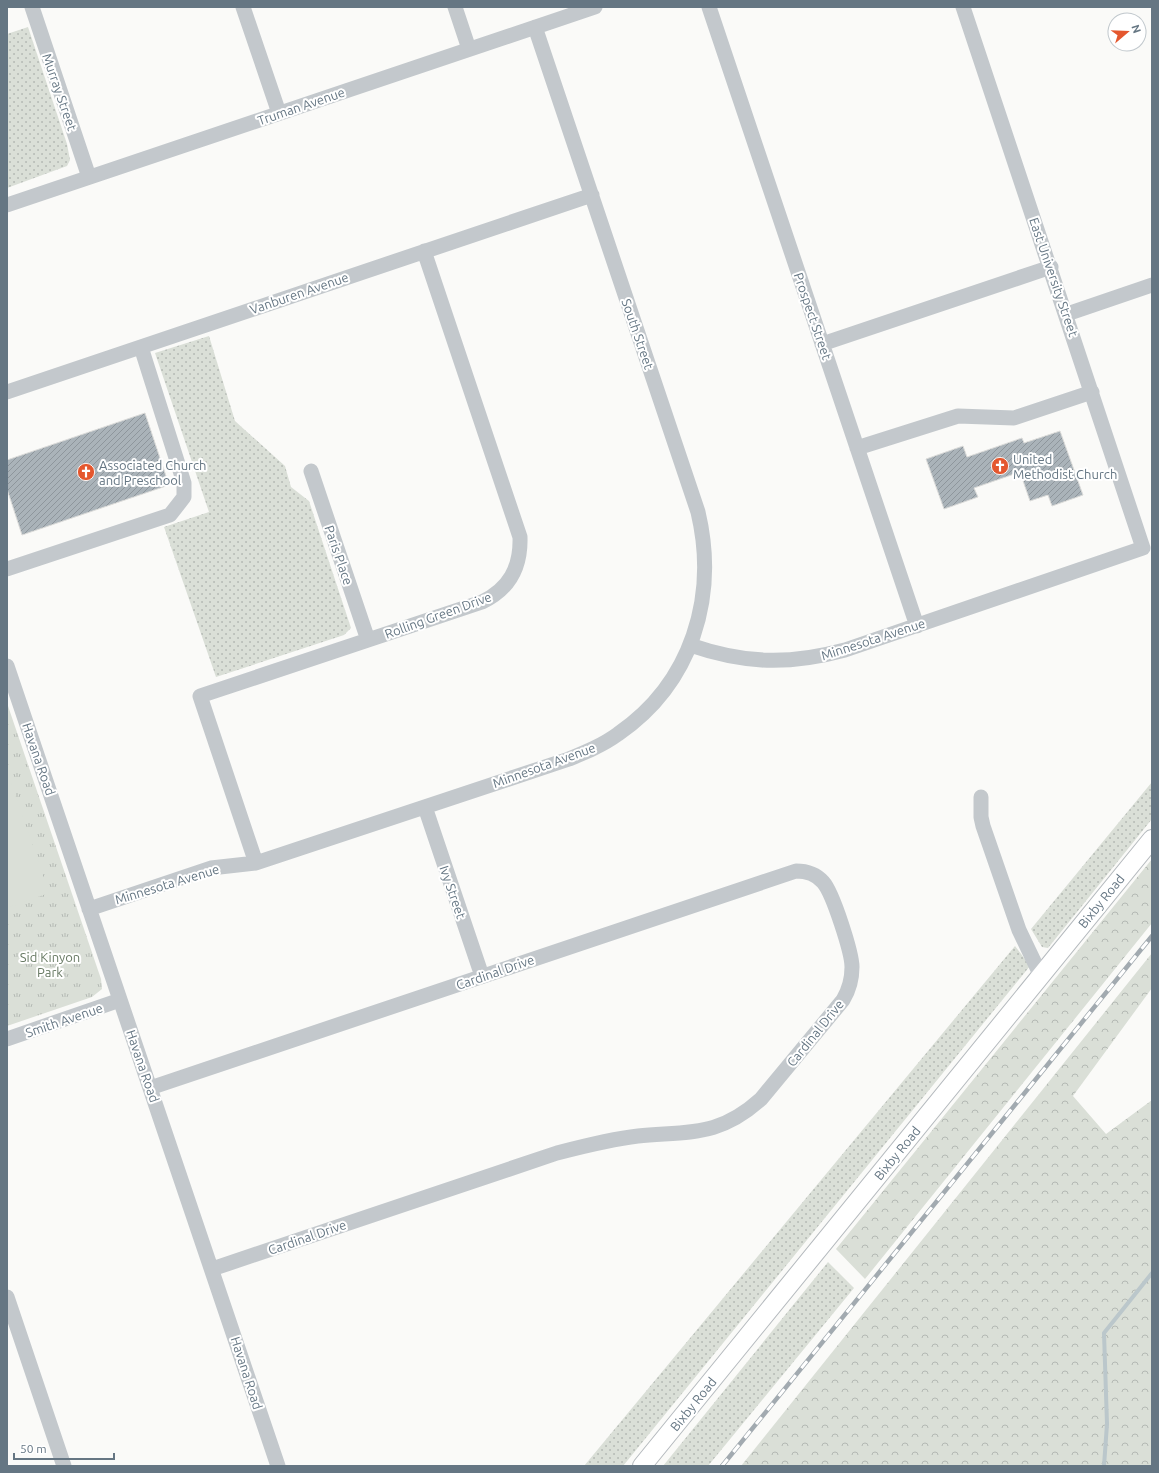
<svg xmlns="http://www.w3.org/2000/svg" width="1159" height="1473" viewBox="0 0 1159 1473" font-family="Ubuntu,sans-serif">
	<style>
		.grass { fill: url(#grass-dots) }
		.forest { fill: url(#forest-crowns) }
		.park { fill: url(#park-tufts) }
		.garden { fill: #dadfd7 }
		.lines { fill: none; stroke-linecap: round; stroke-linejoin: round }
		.stream { stroke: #bbc7cb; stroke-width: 4 }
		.building { fill: url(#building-hatch); stroke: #dcdcda }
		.major-casing { stroke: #b5babe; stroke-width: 20 }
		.minor { stroke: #c3c8cc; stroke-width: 15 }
		.major { stroke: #fff; stroke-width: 18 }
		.rail-casing { stroke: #a2aab0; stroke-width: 4.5 }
		.rail { stroke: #fff; stroke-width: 3; stroke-dasharray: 9; stroke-linecap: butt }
		.labels { text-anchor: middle; stroke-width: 4; stroke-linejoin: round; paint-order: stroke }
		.street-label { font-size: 13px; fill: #657683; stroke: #fff }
		.poi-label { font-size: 13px; fill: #657683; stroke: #fff; text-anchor: start }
		.park-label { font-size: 13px; fill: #687a64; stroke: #fff }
	</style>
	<defs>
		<pattern id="grass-dots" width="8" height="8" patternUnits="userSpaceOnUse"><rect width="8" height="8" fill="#dadfd7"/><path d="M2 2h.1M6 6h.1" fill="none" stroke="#b4b9b4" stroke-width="1.8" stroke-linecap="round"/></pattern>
		<pattern id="forest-crowns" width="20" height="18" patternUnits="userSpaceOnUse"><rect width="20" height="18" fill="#dadfd7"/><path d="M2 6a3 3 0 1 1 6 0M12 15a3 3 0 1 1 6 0" fill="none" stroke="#b4b9b4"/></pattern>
		<pattern id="park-tufts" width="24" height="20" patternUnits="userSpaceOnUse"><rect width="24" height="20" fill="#dadfd7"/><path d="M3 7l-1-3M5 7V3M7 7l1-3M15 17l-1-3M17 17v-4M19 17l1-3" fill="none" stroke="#b4b9b4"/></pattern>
		<pattern id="building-hatch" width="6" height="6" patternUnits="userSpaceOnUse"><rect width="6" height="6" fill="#aab3b9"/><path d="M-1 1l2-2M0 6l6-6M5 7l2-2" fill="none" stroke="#8e969c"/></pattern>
	</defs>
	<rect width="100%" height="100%" fill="#fafaf8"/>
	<path class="grass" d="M28,27L67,144L70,160L67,166L7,188V34Z
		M209,336L235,421L285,466L291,487L309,501L351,628L344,635L216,677L164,527L209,512L155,353Z
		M1152,782V819L1048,948L1042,947L1031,929Z
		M1015,946L1030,966L623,1466H584Z
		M828,1262L854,1288L708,1466H663Z"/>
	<path class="forest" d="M1152,859V923L865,1279L836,1249Z
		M1152,953V988L1073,1096L1106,1134L1152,1100V1466H741Z"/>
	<path class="park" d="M7,703L101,979L102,989L92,997L7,1026Z"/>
	<path class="garden" d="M7,771L49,893L7,908Z"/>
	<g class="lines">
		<path class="stream" d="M1104,1466L1107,1424L1104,1333L1152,1273"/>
	</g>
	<path class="building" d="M145,413L169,485L22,535L7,489V460Z
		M1060,431L1083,495L1052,506L1048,495L1030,501L1020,472L974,488L978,497L944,509L926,459L963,446L967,457L1022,438L1024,443Z"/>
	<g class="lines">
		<defs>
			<path id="major" d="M642,1466L1152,839"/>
		</defs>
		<use href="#major" class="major-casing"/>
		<path class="minor" d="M32,7L89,177
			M243,7L279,113
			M455,7L469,49
			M709,7L917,626
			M963,7L1143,548
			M7,205L595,7
			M1067,314L1152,285
			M822,344L1051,267
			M7,392L592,195
			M857,448L958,416L1014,418L1092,392
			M311,471L368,640
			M7,569L170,515L184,497V483L141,347
			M690,645C745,664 789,665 845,650L1143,548
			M7,666L278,1466
			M981,797V817L983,826L1019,930L1041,976
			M425,807L482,976
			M256,863L200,696L482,602C509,589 521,568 520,537L424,251
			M89,909L211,868L256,863L569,759C586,752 603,745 618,734C692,683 718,597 698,512L535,27
			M7,1039L120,1000
			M150,1088L796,871C806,871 816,874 823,882C833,893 852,953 852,967C852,978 849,990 843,1000L761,1099C719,1137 690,1131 638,1136C611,1139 584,1146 557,1153L212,1269
			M7,1297L64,1466"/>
		<use href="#major" class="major"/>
		<defs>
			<path id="rail" d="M722,1466L1152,936"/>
		</defs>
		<use href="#rail" class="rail-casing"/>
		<use href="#rail" class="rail"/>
	</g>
	<defs>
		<symbol id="church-disc" viewBox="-11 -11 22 22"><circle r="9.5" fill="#e4572e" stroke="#fff"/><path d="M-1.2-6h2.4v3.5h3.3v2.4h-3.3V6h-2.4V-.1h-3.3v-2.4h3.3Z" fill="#fff"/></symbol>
	</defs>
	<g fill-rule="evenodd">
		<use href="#church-disc" x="990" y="456" width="20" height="20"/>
		<use href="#church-disc" x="76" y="462" width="20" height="20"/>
	</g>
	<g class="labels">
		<g class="street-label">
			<text transform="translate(60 92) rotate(71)" y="5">Murray Street</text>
			<text transform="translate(301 106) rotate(-19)" y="5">Truman Avenue</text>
			<text transform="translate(1054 277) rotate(71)" y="5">East University Street</text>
			<text transform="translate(299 293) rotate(-19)" y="5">Vanburen Avenue</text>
			<text transform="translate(813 316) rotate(71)" y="5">Prospect Street</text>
			<text transform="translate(638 334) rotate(71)" y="5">South Street</text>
			<text transform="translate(339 555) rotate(71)" y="5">Paris Place</text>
			<text transform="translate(438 615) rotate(-20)" y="5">Rolling Green Drive</text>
			<text transform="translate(873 639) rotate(-18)" y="5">Minnesota Avenue</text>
			<text transform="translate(39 759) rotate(71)" y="5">Havana Road</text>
			<text transform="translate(544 765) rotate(-20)" y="5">Minnesota Avenue</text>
			<text transform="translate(167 884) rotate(-17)" y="5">Minnesota Avenue</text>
			<text transform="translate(453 892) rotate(71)" y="5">Ivy Street</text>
			<text transform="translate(1101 901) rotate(-51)" y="5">Bixby Road</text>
			<text transform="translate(495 972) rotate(-19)" y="5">Cardinal Drive</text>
			<text transform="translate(64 1020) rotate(-19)" y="5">Smith Avenue</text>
			<text transform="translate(815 1033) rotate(-51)" y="5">Cardinal Drive</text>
			<text transform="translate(143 1066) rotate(71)" y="5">Havana Road</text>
			<text transform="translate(897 1153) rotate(-51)" y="5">Bixby Road</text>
			<text transform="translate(307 1237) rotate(-19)" y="5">Cardinal Drive</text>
			<text transform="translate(247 1373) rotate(72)" y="5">Havana Road</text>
			<text transform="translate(693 1404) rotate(-51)" y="5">Bixby Road</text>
		</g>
		<g class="poi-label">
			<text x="1013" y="464">United<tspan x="1013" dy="15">Methodist Church</tspan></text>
			<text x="99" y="470">Associated Church<tspan x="99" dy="15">and Preschool</tspan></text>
		</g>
		<g class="park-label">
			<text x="50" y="962">Sid Kinyon<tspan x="50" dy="15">Park</tspan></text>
		</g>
	</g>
	<rect width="1159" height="1473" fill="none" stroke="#657683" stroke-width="16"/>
	<g transform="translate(1127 32) rotate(71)"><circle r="19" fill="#ffffff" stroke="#c1c8cd"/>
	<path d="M0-3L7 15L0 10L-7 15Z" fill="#e4572e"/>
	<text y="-6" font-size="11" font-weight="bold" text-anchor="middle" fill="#657683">N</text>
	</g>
	<path d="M14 1453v6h100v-6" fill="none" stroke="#657683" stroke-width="2"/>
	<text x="20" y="1453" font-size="12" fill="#657683" stroke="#ffffff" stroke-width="3" paint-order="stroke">50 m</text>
</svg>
